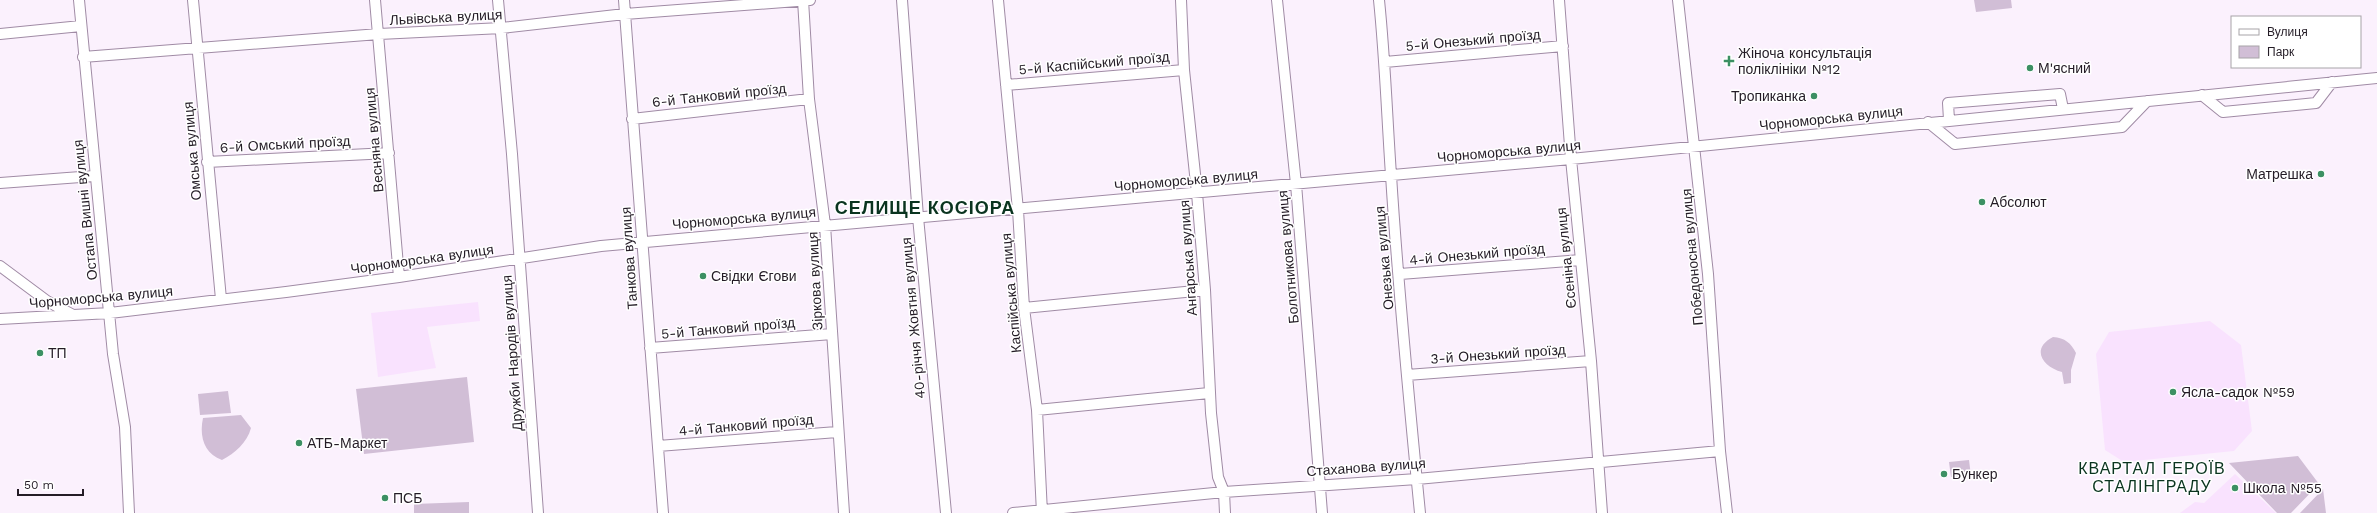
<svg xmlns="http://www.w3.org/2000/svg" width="2377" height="513" viewBox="0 0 2377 513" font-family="'Work Sans',sans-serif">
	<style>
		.built { fill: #f9e2fe }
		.green { fill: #d1bed6 }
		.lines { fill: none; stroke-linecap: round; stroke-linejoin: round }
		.minor-casing { stroke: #a08ba5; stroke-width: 12 }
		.minor { stroke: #fff; stroke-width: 10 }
		.poi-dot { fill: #3c9063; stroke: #fff; stroke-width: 1.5 }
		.labels { text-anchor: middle; stroke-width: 3; stroke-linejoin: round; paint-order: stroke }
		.street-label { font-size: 14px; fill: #241c26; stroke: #fff }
		.poi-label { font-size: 14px; fill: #241c26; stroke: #fff; text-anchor: start }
		.quarter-label { font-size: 16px; letter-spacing: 1px; fill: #0a341f; stroke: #fff }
		.district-label { font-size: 18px; font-weight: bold; letter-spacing: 1px; fill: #0a341f; stroke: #fff }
	</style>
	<rect width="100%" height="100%" fill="#fbf1fd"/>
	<path class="built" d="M478,302L480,321L427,327L436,368L378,377L371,313Z
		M2210,321L2241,345L2252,431L2234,451L2124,462L2105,450L2096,354L2109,332Z
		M2235,474L2276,513H2180L2195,502L2204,503Z"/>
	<path class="green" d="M1974,0H2011L2012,8L1976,12Z
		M2053,337C2065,338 2071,343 2076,353L2071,370V383L2064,384L2062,372C2043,367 2030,349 2053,337Z
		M467,377L474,442L364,454L356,389Z
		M228,391L231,413L200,415L198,394Z
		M241,415L251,428C247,443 235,453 222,460C204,454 199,436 203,418Z
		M2298,456L2319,484L2291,513H2277L2229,463Z
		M1969,460L1971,476L1951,477L1949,462Z
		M2323,489L2326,513H2300Z
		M469,502V513H414V504Z"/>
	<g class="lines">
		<defs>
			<path id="minor" d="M79,0L113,354L125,427L129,513
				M193,0L221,299
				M375,0L399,277
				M498,0L512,154L538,513
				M624,0L663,513
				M803,0L809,99L825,225L844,513
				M902,0L918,217L946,513
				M998,0L1018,210L1024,308L1037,410L1042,513
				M1181,0L1184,70L1197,193L1205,290L1211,413L1218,477L1224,492L1225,513
				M1277,0L1296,184L1322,513
				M1379,0C1385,58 1387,117 1391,175C1398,288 1409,401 1420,513
				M1559,0L1571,159L1591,361L1602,513
				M1678,0L1708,274L1720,451L1727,513
				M0,34L81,26
				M83,57L379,34L502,28L625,14L810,0
				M1385,62L1563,46
				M1006,85L1184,70
				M2202,95L2223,112L2316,103L2332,82
				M632,119L809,99
				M1949,120L1948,103L2060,94L2063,109
				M1928,122L1955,144L2122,127L2147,101
				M207,162L389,153
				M0,183L94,176
				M0,266L47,301L73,315
				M1400,274L1581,260
				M1024,308L1205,290
				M0,319L110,313L286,292L399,277L601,246L1571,159L2377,78
				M650,348L832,334
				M1407,375L1591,361
				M1037,410L1209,393
				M658,446L837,432
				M1013,513L1224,492L1417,479L1720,451"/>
		</defs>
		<use href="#minor" class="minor-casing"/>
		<use href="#minor" class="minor"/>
	</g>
	<g class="poi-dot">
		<path d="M1727 55h4v4h4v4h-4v4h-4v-4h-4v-4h4z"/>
		<circle cx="2030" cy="68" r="4"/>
		<circle cx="1814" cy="96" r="4"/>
		<circle cx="2321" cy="174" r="4"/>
		<circle cx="1982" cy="202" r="4"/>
		<circle cx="703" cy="276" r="4"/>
		<circle cx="40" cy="353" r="4"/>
		<circle cx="2173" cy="392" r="4"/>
		<circle cx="299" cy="443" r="4"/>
		<circle cx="1944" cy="474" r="4"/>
		<circle cx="2235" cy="488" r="4"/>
		<circle cx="385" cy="498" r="4"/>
	</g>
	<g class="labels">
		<g class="street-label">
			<text transform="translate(446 17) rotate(-3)" y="5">Львівська вулиця</text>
			<text transform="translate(1473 40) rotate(-5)" y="5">5-й Онезький проїзд</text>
			<text transform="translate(1094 63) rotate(-5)" y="5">5-й Каспійський проїзд</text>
			<text transform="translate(719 95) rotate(-6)" y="5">6-й Танковий проїзд</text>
			<text transform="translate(1831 118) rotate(-6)" y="5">Чорноморська вулиця</text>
			<text transform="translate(374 140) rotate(-95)" y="5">Весняна вулиця</text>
			<text transform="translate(285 144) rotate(-3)" y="5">6-й Омський проїзд</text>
			<text transform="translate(192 151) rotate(-95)" y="5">Омська вулиця</text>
			<text transform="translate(1509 151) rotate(-5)" y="5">Чорноморська вулиця</text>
			<text transform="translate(1186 180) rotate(-5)" y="5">Чорноморська вулиця</text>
			<text transform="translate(85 210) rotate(-96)" y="5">Остапа Вишні вулиця</text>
			<text transform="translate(744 218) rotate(-5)" y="5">Чорноморська вулиця</text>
			<text transform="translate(1477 254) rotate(-5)" y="5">4-й Онезький проїзд</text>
			<text transform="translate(1288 257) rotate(-95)" y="5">Болотникова вулиця</text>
			<text transform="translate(1692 257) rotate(-95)" y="5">Победоносна вулиця</text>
			<text transform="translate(629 258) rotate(-94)" y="5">Танкова вулиця</text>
			<text transform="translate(1188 258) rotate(-94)" y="5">Ангарська вулиця</text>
			<text transform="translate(1384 258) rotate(-95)" y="5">Онезька вулиця</text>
			<text transform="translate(1566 258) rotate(-96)" y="5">Єсеніна вулиця</text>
			<text transform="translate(422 259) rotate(-8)" y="5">Чорноморська вулиця</text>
			<text transform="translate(815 281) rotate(-93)" y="5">Зіркова вулиця</text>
			<text transform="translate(1011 293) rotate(-95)" y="5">Каспійська вулиця</text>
			<text transform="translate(101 297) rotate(-5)" y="5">Чорноморська вулиця</text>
			<text transform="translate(913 318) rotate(-95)" y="5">40-річчя Жовтня вулиця</text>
			<text transform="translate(728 328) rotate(-5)" y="5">5-й Танковий проїзд</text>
			<text transform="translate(512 353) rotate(-94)" y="5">Дружби Народів вулиця</text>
			<text transform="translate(1498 354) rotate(-4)" y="5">3-й Онезький проїзд</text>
			<text transform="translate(746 425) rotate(-5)" y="5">4-й Танковий проїзд</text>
			<text transform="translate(1366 467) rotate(-4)" y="5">Стаханова вулиця</text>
		</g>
		<g class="poi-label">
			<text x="1738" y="58">Жіноча консультація<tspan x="1738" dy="16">поліклініки №12</tspan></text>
			<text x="2038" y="73">М'ясний</text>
			<text x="1806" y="101" text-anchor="end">Тропиканка</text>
			<text x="2313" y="179" text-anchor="end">Матрешка</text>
			<text x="1990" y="207">Абсолют</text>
			<text x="711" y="281">Свідки Єгови</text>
			<text x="48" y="358">ТП</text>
			<text x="2181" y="397">Ясла-садок №59</text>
			<text x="307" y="448">АТБ-Маркет</text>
			<text x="1952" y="479">Бункер</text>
			<text x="2243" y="493">Школа №55</text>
			<text x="393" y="503">ПСБ</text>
		</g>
		<g class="quarter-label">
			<text x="2152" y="474">КВАРТАЛ ГЕРОЇВ<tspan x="2152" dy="18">СТАЛІНГРАДУ</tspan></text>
		</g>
		<g class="district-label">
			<text x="925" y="214">СЕЛИЩЕ КОСІОРА</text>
		</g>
	</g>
	<rect x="2231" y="16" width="130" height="52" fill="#ffffff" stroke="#a7a4a8"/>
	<rect x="2239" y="29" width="20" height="6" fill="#ffffff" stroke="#a7a4a8"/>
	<text x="2267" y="36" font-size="12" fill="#241c26">Вулиця</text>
	<rect x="2239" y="46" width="20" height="12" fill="#d1bed6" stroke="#a7a4a8"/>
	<text x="2267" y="56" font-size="12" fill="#241c26">Парк</text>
	<path d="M18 489v6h65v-6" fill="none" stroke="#241c26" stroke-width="2"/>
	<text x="24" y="489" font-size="12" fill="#241c26" stroke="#ffffff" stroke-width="3" paint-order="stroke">50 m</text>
</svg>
